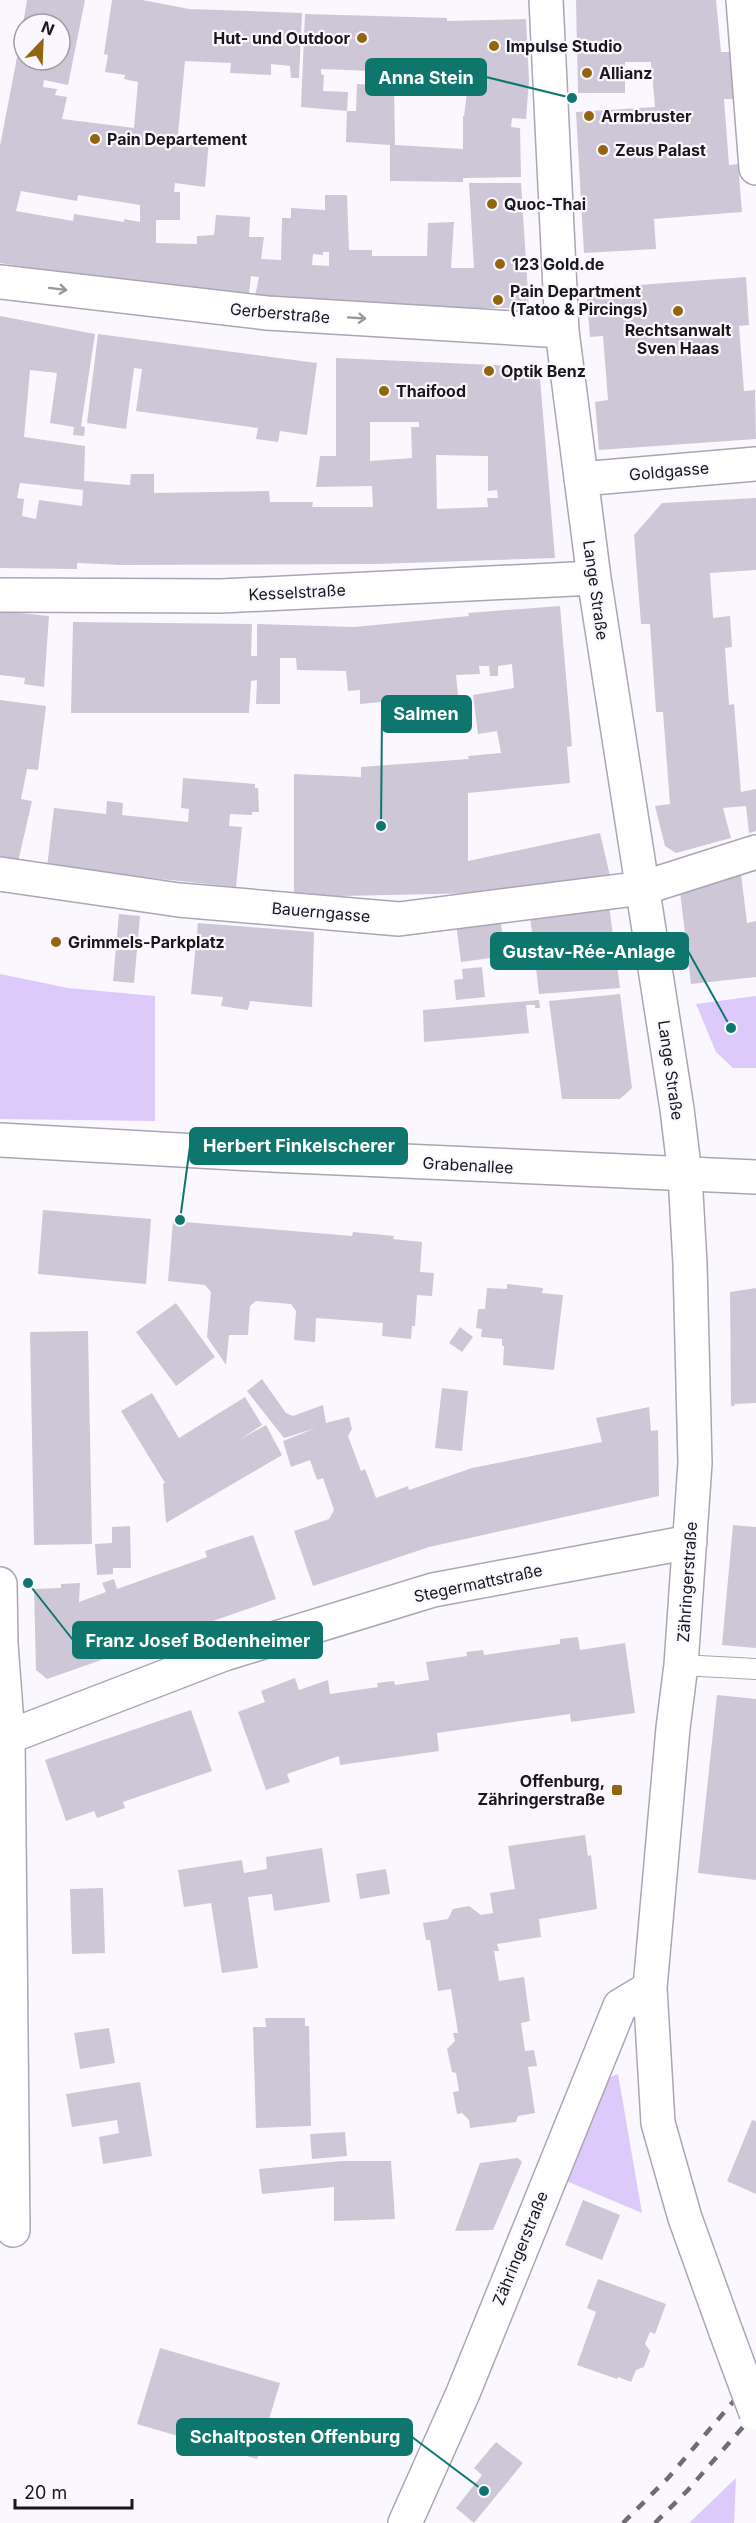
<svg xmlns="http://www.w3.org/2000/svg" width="756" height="2523" viewBox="0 0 756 2523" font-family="Inter,sans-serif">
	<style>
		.green { fill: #dec9fb }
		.building { fill: #cdc7d7; fill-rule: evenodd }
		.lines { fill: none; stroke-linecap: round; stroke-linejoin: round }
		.lane-casing { stroke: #aba5b5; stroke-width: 22 }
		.street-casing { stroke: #aba5b5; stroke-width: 36 }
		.secondary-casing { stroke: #aba5b5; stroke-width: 36 }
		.lane { stroke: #fff; stroke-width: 20 }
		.street { stroke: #fff; stroke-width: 33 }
		.secondary { stroke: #fff; stroke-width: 33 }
		.rail { stroke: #6f6d72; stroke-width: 4.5; stroke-dasharray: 10 10; stroke-linecap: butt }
		.street-bridge-casing { stroke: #aba5b5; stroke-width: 36; stroke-linecap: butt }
		.street-bridge { stroke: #fff; stroke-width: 33 }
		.oneway { stroke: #989799 }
		.poi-dot { fill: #91660f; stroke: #faf8fe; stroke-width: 2 }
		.labels { text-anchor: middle; stroke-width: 4.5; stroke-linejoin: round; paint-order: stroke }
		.poi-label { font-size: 16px; font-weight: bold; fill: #19171c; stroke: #faf8fe; text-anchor: start }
		.street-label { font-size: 16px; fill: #19171c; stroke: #faf8fe }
		.leader { fill: none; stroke: #0f766e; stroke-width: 2 }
		.callout-dot { fill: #0f766e; stroke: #faf8fe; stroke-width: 2 }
		.callout { fill: #0f766e; stroke: #0f766e; stroke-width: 2 }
		.callout-label { font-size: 18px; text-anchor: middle; font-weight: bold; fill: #fff }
	</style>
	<rect width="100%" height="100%" fill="#faf8fe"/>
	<path class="green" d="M0,974L68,988L155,996V1121L0,1119Z
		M756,996V1068H733L716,1052L696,1004Z
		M618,2074L642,2213L564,2180L608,2078Z
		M736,2478L734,2523H689Z"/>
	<path class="building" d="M27,0H85L68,85L44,80L43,87L57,89L55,95L67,97L62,119L134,128L138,82L124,79L125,75L105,72L108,55L104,54L112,0H142L189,9L302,13L299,78H291L290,66L271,64V75L230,73L231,63L185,61L178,134L209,140L205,187L175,183L174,192H180V220H156V243L197,244V236L214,235L216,215L250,217L249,237H264L261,259L281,260L282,218H291V208L325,210V195H347L349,250H372V256H427L428,223L454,222L451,268H474L469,183H521L529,308H452L254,301L259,277L251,276L248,301L137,286L0,263V146L23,26L24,60H60V24H23ZM21,191L77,201L78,195L140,205V222L124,219V222L74,214L73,221L16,211ZM323,252H329V266L312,265L313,254L323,255Z
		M576,0H716L721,52H730L733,99H724L729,165L738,164L742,212L654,219L656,249L584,253L576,112L655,107L651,62H625V93H578Z
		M305,14L447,18V21L526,19L529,80L526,119L512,118L511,127L520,128L521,177L463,178V182L390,181V145L346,142L347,111L301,107ZM321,69L395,72V81L433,79L434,88L451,87L450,73L462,72L468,83L464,116H463V149L395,145L394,86L357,84L356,111H347L348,92L323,91L324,75L321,74Z
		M746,277L749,325L739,326L744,391L755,390L756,439L599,450L595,402L608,400L603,336L590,337L586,289Z
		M0,316L95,334L81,426L85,427L84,436L73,435L74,427L50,423L57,373L30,370L24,437L85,446L84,481L130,485L131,474H154V493L269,491L270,502H313L312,507H373L372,486L316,487L320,456H336V358L539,367L555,558L376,564L120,565L77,563V569L0,568ZM370,422H419V427H411L412,458L370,461ZM436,455L488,456V491L497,490L498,498H487L488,507L437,509ZM20,483L83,490L82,506L39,500L36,519L22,516L24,499L17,498Z
		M98,334L317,363L307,435L280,431L278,442L256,439L258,428L136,411L142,369L134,368L126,429L87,423Z
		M756,498V570L710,573L713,618L730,616L732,647L725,648L729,705L734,704L741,792L756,789V831L749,833L746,806L723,808L731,838L676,853L665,846L655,806L670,804L663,712H656L650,624H641L634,535L662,503Z
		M560,606L572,746L567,747L570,783L468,793V861L600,833L610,876L481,893L294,897V774L361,777V767L469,759L468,756L501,753L497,731L478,734L473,695L514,688L512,664L498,666V676H490L489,666H479L480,674L456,675L458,695L360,704V690L348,691L346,671L297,670L296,658H280V704H256L257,680L251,681L249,713H71L73,622L252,624L251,656H257V624L354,627L469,616L468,613Z
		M0,611L49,616L44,687L24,684L25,678L0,675Z
		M0,700L46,706L38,770L27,769L21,799L32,801L18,862L0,860Z
		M183,778L255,784V788H258L259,812H252V815L230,814L229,826L242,827L236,887L47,867L54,808L106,814L107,801L123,803L122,815L188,822L189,809L181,808Z
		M741,874L747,923L756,921V977L691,984L680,892Z
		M609,905L620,988L539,994L530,916Z
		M119,914L140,916L134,983L113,981Z
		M500,918L506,956L461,962L456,924Z
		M198,923L314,932L312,1007L250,1001L248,1010L221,1006L223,997L191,994Z
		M482,967L485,997L456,1000L454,980L463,979L462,969Z
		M620,994L632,1088L620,1099H562L549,1001Z
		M539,1000L540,1008H535V1005H526L529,1033L424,1042L423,1010Z
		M43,1210L151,1219L146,1284L38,1274Z
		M173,1221L352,1236L353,1232L394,1236L393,1239L422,1242L420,1272L434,1273L432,1296L417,1295L415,1326H412L411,1339L382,1336L383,1323L316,1318L315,1342L294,1340L296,1311L291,1304L256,1301L250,1306L248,1335H229L226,1365L207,1337L211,1292L205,1285L168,1281Z
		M507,1284L543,1288L542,1293L563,1295L554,1370L503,1365L504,1346H502V1339L481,1337L482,1329L476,1328L478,1309H485L487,1288L507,1289Z
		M756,1288V1403L734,1404L735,1406H731L730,1292Z
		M176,1303L215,1357L176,1386L136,1332Z
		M460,1327L473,1337L462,1352L449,1343Z
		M88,1331L92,1544L34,1545L30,1332Z
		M262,1379L286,1413L293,1416L323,1405L326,1423L349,1417L352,1429L348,1436L361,1471L365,1469L376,1498L408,1486L409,1490L472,1468L602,1442L596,1418L649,1407L651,1431L658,1430L659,1496L429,1547L313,1586L294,1531L329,1519L334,1510L323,1478L317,1480L310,1460L291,1467L283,1441L316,1428L284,1438L247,1391Z
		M442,1388L468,1391L462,1451L435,1448Z
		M152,1393L179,1438L245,1397L262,1425L239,1440L266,1425L282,1455L166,1523L163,1484L165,1483L121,1411Z
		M733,1525L756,1527V1648L722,1645Z
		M130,1526L131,1568H113V1574L97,1575L95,1544L112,1543V1527Z
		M253,1535L276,1599L47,1679L36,1670L34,1589L61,1588V1584L80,1583L79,1602L106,1592L102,1583L114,1579L117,1589L207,1557L205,1551Z
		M578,1637L580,1650L625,1643L635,1713L571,1722L570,1714L437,1733L439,1751L340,1765L339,1756L287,1774L290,1782L266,1790L238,1712L265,1702L261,1691L295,1678L299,1690L328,1680L330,1694L378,1687L377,1683L394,1681L395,1685L429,1680L426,1662L467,1656L466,1652L483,1650L484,1655L560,1644V1639Z
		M717,1695L756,1699V1880L698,1873Z
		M191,1710L212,1771L123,1802L125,1808L97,1818L94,1811L66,1821L45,1760Z
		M585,1835L588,1856L591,1855L597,1909L539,1919L541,1937L497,1944L499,1951H494L499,1981L524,1977L530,2021L521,2023L525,2051L534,2050L537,2066L528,2067L535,2113L518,2116L516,2122L470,2128L469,2120L462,2113L457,2114L453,2092L459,2091L456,2073L452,2072L447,2049L455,2041L453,2033H458L451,1989L438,1991L430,1940H426L423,1923L448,1919L453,1909L469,1906L481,1915L493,1913L490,1893L515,1889L508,1846Z
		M322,1848L330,1902L274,1911L272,1894L248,1897L258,1968L222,1973L211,1903L184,1907L178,1870L242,1860L244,1873L267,1869L266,1857Z
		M386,1869L390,1894L360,1899L356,1874Z
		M103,1888L105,1953L72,1954L70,1889Z
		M265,2018H305V2026H309L311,2126L256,2128L253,2027H266Z
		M109,2028L115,2063L80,2069L74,2033Z
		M140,2082L152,2156L103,2164L99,2137L119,2133L117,2120L72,2127L66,2094Z
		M752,2120L756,2121V2194L727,2181Z
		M345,2132L347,2156L312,2159L310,2134Z
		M518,2158L522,2162L493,2230L455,2231L480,2163Z
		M342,2161H391L395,2219L334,2221V2187L262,2194L259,2169Z
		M583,2200L620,2215L602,2260L565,2245Z
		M598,2279L666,2304L655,2334L650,2332L645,2344L650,2351L644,2367L636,2370L631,2382L618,2377L617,2379L577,2365L596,2312L587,2308Z
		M160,2348L280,2383L257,2459L137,2424Z
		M496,2442L523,2463L474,2523L456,2508L482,2475L474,2468Z"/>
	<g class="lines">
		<defs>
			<path id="lane" d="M681,1665L756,1669"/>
			<path id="street" d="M546,0L562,331L594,578L677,1109L685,1175L690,1264L695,1463L681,1665L673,1728L650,1988L658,2123L685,2218L726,2332
				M743,0L756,168
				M0,282L267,313L562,331
				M581,479L756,464
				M0,595L221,596L594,578
				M0,874L179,900L399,919L643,888L756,852
				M0,1584L1,1644L8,1737L13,2230
				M0,1743L8,1737L224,1654L433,1590L690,1542
				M405,2523L463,2393L620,2006L650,1988"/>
			<path id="secondary" d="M0,1140L271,1155L756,1177"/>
		</defs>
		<use href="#lane" class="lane-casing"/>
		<use href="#street" class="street-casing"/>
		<use href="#secondary" class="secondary-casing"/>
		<use href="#lane" class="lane"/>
		<use href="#street" class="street"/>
		<use href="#secondary" class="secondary"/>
		<path class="rail" d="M623,2523L668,2478L756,2375
			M655,2523L687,2491L756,2412"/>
		<defs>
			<path id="street-bridge" d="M726,2332L756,2413"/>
		</defs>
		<use href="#street-bridge" class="street-bridge-casing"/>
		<use href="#street-bridge" class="street-bridge"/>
	</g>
	<defs><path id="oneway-shaft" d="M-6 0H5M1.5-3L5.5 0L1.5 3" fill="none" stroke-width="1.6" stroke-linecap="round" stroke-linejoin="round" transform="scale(1.5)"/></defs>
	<g class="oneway">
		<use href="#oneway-shaft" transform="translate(58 289) rotate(7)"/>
		<use href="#oneway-shaft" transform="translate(357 318) rotate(4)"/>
	</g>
	<g class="poi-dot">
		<circle cx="362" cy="38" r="6"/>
		<circle cx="494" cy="46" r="6"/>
		<circle cx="587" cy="73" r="6"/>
		<circle cx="589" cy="116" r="6"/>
		<circle cx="95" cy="139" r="6"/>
		<circle cx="603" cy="150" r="6"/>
		<circle cx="492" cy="204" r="6"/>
		<circle cx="500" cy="264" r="6"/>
		<circle cx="498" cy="300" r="6"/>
		<circle cx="678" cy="311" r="6"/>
		<circle cx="489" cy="371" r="6"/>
		<circle cx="384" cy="391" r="6"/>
		<circle cx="56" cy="942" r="6"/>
		<rect x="611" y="1784" width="12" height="12" rx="3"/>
	</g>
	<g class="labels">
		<g class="poi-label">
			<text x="350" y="44" text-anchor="end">Hut- und Outdoor</text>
			<text x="506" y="52">Impulse Studio</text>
			<text x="599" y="79">Allianz</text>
			<text x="601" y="122">Armbruster</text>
			<text x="107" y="145">Pain Departement</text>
			<text x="615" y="156">Zeus Palast</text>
			<text x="504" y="210">Quoc-Thai</text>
			<text x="512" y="270">123 Gold.de</text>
			<text x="510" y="297">Pain Department<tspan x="510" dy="18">(Tatoo &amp; Pircings)</tspan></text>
			<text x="678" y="336" text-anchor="middle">Rechtsanwalt<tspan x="678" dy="18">Sven Haas</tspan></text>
			<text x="501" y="377">Optik Benz</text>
			<text x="396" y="397">Thaifood</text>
			<text x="68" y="948">Grimmels-Parkplatz</text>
			<text x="605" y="1787" text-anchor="end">Offenburg,<tspan x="605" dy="18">Zähringerstraße</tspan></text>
		</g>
		<g class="street-label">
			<text transform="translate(280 313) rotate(5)" y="6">Gerberstraße</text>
			<text transform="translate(669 471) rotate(-5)" y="6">Goldgasse</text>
			<text transform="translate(596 590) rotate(82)" y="6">Lange Straße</text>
			<text transform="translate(297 592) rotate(-3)" y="6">Kesselstraße</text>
			<text transform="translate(321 912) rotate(5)" y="6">Bauerngasse</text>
			<text transform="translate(671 1070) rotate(82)" y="6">Lange Straße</text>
			<text transform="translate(468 1165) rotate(3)" y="6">Grabenallee</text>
			<text transform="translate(687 1582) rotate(-86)" y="6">Zähringerstraße</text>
			<text transform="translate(478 1583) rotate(-12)" y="6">Stegermattstraße</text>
			<text transform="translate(520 2248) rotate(-68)" y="6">Zähringerstraße</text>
		</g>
	</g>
	<path class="leader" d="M572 98L486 77M381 826L382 714M731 1028L688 951M180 1220L190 1146M28 1583L73 1640M484 2491L412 2437"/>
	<g class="callout-dot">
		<circle cx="572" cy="98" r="6"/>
		<circle cx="381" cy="826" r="6"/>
		<circle cx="731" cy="1028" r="6"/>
		<circle cx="180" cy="1220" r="6"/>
		<circle cx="28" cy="1583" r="6"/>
		<circle cx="484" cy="2491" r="6"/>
	</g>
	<g class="callout">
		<rect x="366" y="59" width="120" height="36" rx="6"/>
		<rect x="382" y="696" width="89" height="36" rx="6"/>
		<rect x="491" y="933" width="197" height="36" rx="6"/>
		<rect x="190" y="1128" width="217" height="36" rx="6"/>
		<rect x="73" y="1622" width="249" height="36" rx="6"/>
		<rect x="177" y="2419" width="235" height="36" rx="6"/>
	</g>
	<g class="callout-label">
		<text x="426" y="84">Anna Stein</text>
		<text x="426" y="720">Salmen</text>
		<text x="589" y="958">Gustav-Rée-Anlage</text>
		<text x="299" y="1152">Herbert Finkelscherer</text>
		<text x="198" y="1647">Franz Josef Bodenheimer</text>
		<text x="295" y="2443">Schaltposten Offenburg</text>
	</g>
	<g transform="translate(42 42) rotate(23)"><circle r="28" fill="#faf8fe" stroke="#a09ea4" stroke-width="1.5"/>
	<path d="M0-4.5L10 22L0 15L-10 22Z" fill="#91660f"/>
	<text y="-9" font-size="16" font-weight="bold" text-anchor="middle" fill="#19171c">N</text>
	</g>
	<path d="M15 2499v9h117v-9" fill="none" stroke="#19171c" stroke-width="3"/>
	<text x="24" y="2499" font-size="18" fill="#19171c" stroke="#faf8fe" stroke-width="4.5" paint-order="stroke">20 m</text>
</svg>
